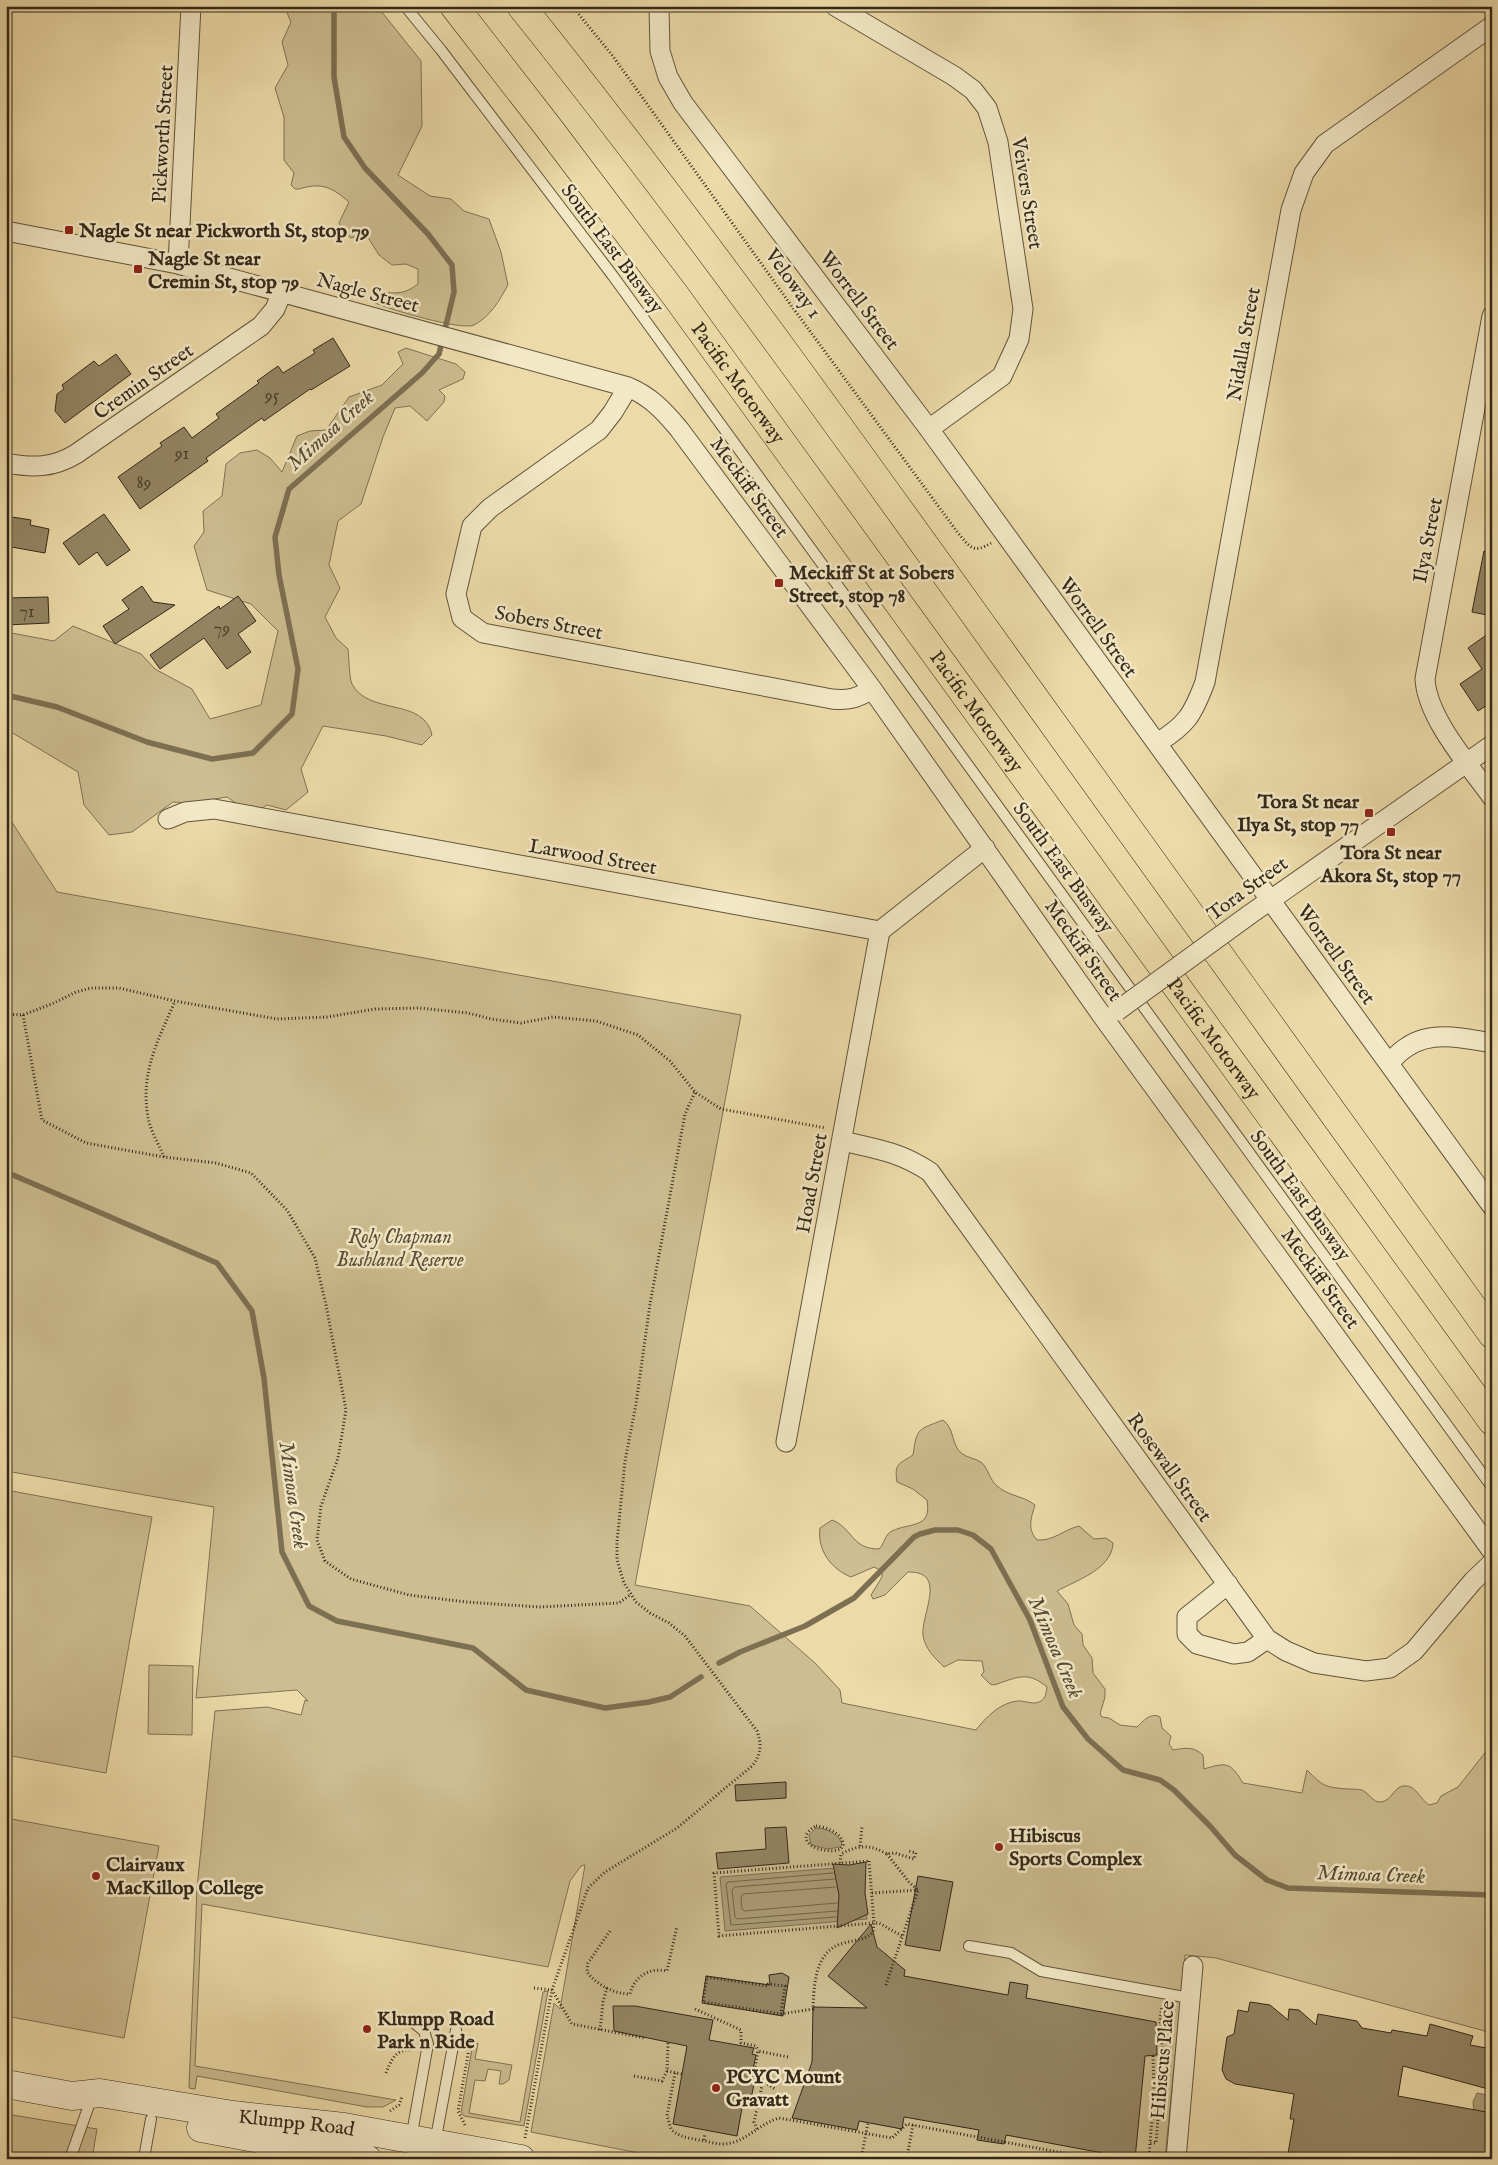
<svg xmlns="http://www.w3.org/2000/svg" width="1498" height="2165" viewBox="0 0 1498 2165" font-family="'IM FELL English',serif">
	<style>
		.green { fill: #cdbd90; stroke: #807255 }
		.water { fill: #ad9e78; stroke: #7d6f52 }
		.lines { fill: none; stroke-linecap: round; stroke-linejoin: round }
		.shore { stroke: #706349; stroke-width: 1 }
		.stream { stroke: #7d6f52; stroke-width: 5.5 }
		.building { fill: #948564; stroke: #34281a }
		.service-casing { stroke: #62553e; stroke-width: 12 }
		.minor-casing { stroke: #62553e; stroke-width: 21 }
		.secondary-casing { stroke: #34281a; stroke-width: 29 }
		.motorway-casing { stroke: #34281a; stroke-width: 29 }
		.path { stroke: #34281a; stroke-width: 3; stroke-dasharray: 1 2.5; stroke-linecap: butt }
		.service { stroke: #f3e8c6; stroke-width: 10 }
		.minor { stroke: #f3e8c6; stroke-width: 19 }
		.secondary { stroke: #f3e8c6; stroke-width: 28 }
		.motorway { stroke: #ecdba8; stroke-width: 28 }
		.minor-bridge-casing { stroke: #62553e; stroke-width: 21; stroke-linecap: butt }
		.minor-bridge { stroke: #f3e8c6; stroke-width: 19 }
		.poi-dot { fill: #8f2418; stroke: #f3e8c6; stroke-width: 2 }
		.labels { text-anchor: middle; stroke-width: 5; stroke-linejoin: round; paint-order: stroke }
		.number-label { font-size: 18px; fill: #4c3f2c }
		.street-label { font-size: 20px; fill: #34281a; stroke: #f3e8c6 }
		.poi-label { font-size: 20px; font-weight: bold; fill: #34281a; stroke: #f3e8c6; text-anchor: start }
		.park-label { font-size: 20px; font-style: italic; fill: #5a4d38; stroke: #f3e8c6 }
		.water-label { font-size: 21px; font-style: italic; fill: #584b36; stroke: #f3e8c6 }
	</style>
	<rect width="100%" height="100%" fill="#ecdba8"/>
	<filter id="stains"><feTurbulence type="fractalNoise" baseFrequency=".004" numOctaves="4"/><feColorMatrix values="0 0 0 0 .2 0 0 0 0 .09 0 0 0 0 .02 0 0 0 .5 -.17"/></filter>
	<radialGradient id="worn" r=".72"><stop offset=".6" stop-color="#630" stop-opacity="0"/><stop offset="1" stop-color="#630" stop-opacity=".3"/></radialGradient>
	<path class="green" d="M284,6H377L421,61L422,126L398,175L430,196L451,199L464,211L489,219L501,252L508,285C499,301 491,316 474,325C462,331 387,309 373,302V295C393,289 398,299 418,284V269L406,264L392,265L379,255L366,234L351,238L343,231L339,223L349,202C332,187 321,182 299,189H295L291,185L294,173L284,160V117L275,88L288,65L282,42L291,22Z
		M406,348L456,364L465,372L463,379L439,390L445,396L444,402L427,421L410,406L395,408L383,437L361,504L338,521L329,565L340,588L325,617L336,638L348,649C349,657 349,678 352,684C369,716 424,697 432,735L422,745L386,736L323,726L301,769L308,792L286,810L267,805C252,816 240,806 227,797L189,803L173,802L132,832L109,835L84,805L78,772L6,729V632L54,641L73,626L141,654L155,669L192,689L210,719L261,705L278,631L251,604L207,590L194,546L204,532L203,511L222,496L226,464L240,453L257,450L270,458L282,472L297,436L310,431L326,430L349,397L382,385L403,364L398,352Z
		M6,813L57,892L741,1015L635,1585L750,1606L815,1663L840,1690L842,1703L976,1730C986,1717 1000,1703 1017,1701C1025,1700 1033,1706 1041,1701C1046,1698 1046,1693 1047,1687C1027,1670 1016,1678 994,1685L990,1684L981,1675L984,1672L982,1661L958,1660L944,1667C934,1657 925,1649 923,1635C921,1614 948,1571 908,1572L885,1595L873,1599L871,1595L882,1577V1571L874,1567L851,1577C831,1569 817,1550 820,1528L832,1520C853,1528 851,1549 879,1549C885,1543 885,1534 892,1531C911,1522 932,1529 927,1500L913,1489L897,1482C894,1463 899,1464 913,1455C917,1427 918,1430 943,1420C955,1429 951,1444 961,1453C967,1458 976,1458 982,1463C988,1469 990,1480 997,1486C1008,1496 1024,1496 1035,1505C1031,1518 1027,1529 1037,1540C1054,1541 1063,1530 1079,1526L1094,1539L1106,1538L1113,1543C1112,1569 1077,1580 1057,1591L1068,1604L1074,1625L1082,1634L1083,1645L1092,1658L1093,1673L1105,1689V1697L1100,1714L1102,1717L1109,1718L1120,1725L1137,1727C1143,1721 1151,1712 1160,1717L1162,1728L1171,1736L1169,1744L1173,1750C1185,1748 1193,1746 1203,1755L1204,1769C1227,1762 1230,1762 1243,1783L1302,1793L1307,1770C1323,1786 1324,1787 1347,1789C1351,1789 1358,1789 1362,1790C1369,1793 1373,1803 1381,1802C1392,1801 1395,1784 1406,1786C1416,1786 1421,1800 1429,1805L1437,1803L1441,1796L1458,1787L1492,1744V2033L1216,1958L1185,1955L1165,2159H670L531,2132L554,2003L560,2009L585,1865L581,1866L570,1881L548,1967L202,1904L195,2066L396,2100L383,2107H367L197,2076L195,2089L189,2088L197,1888L215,1711L267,1707L301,1715L305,1700L308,1701L297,1690L196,1698L214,1507L6,1471Z
		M6,1490L152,1517L106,1773L6,1755Z
		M149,1665L193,1666L192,1735L148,1734Z
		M6,1818L159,1846L124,2038L6,2016Z
		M548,1991L524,2126L464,2116L461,2112L473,2043H478L475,2059L512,2065L509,2080L503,2084H499L501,2071L488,2069L485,2081L475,2080L469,2113L520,2122L543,1992Z
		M6,2114L97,2129L92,2159H6Z"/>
	<path class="water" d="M816,1828C826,1828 840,1834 842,1845L840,1847L828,1849L811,1845L809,1835Z
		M862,1866L867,1919L725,1931L720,1877Z
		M1477,2093L1492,2096L1491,2116L1474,2112L1473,2102Z"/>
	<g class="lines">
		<path class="shore" d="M833,1873L728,1882L726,1884L731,1925L836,1917
			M835,1879L735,1887L732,1890L735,1917L737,1919L837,1911
			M836,1887L743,1894L741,1897L742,1909L744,1911L837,1903"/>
		<path class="stream" d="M6,695L57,707L147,742L212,759L253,753L292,714L298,669L279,575L275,537L289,489L422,373L439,354L454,292L452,265L428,234L365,168L344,137L334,77V6
			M6,1172L217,1263L252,1311L264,1378L282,1552L309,1606L337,1621L473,1648L526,1690L605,1708L649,1702L670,1697L701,1677
			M719,1663L740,1652L805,1626L854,1598L914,1537L920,1534L935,1530H958L973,1535L991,1549L1030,1620L1063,1707L1088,1739L1123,1770L1160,1780L1174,1790L1210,1826L1235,1855L1267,1880L1288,1888L1492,1895"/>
	</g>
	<path class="building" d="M333,338L350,366L311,390L310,389L264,421L262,418L206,458L208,461L140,509L118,477L162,446L160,443L184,427L192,438L219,418L216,414L259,383L257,381L278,366L283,373L315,353L313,350Z
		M116,354L131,374L65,423L55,411L57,394L64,389L62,385L94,361L99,366Z
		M104,514L130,550L107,566L97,552L79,565L63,543Z
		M6,516L31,520L30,525L49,529L45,553L6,546Z
		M1484,551L1492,552V616L1472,612Z
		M142,586L153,602L175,605L115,644L103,626L129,609L122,600Z
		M238,596L256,621L238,634L251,652L227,669L204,638L160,669L150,655L219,606L220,609Z
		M48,597L49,623L6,625V598Z
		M1492,631V702L1478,711L1460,684L1482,669L1468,648Z
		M786,1782V1798L736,1801L735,1785Z
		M786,1827L789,1863L718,1869L716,1853L766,1849L765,1828Z
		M866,1862L865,1893L868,1914L837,1928L839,1895L833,1864L849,1865Z
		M918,1876L953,1882L940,1951L905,1945Z
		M871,1924L877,1947L905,1970L904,1976L1008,1995L1010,1982L1028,1985L1026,1998L1156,2022L1157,2055L1145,2056L1135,2159L1006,2135L1004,2144L977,2140L979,2130L904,2117L902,2129L859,2121L857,2130L792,2118L812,2062L813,2007L867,2008L828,1976Z
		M782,1973L789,1977L783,2016L702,2003L706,1976L770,1985L769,1975Z
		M1250,2002L1270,2005L1288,2020L1289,2009L1299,2010L1316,2025L1318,2014L1357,2021L1362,2028L1391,2033L1392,2030L1427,2036L1430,2024L1473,2036L1470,2045L1492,2049V2090L1403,2066L1398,2096L1492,2113V2159H1287L1294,2119H1290L1294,2094L1235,2084L1226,2079L1222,2070L1227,2037L1234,2034L1238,2010L1248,2012Z
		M613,2006H635L713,2020L709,2040L754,2048L752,2054L756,2055L751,2078L755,2079L751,2099L744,2097L737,2136L673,2124L687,2046L614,2031Z"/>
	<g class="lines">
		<defs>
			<path id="service" d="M405,6L441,50L613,276L1492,1487
				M969,1946L1011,1953L1041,1971L1190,1998
				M413,2022L424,2031L428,2044L411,2139L416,2159
				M144,2158L151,2119
				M70,2159L89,2105
				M424,2159L435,2143L456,2030"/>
			<path id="minor" d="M659,6L660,51L668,77L683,103L929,429L1492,1206
				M835,6L954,76L973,90L987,108L998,142L1023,309L1019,339L1002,376L929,429
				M6,231L178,264L628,387C650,396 664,411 679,429L872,689L1103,1017L1492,1551
				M178,264L191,6
				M1492,316L1425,679C1427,718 1469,765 1492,797
				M628,387L613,412L599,430L490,508L472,526L456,594L462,618L483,633L832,699C848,701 858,698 872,689
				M6,463C33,468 53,468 76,454L261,326L275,309L282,292
				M1157,743C1187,725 1193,714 1205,682L1291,210L1304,173L1325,144L1492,26
				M168,819L185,812L214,809L880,931L985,848
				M1249,915L1492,745
				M1389,1063C1394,1058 1400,1051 1407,1047C1431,1030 1464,1038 1492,1043
				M842,1141C877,1149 900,1152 930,1172L1267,1639L1286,1651L1314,1663L1366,1671L1390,1668L1414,1651L1473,1581L1492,1563
				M786,1442L880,931
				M1228,1584L1187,1617V1634L1197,1644L1234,1654L1248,1652L1267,1639
				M1176,2159L1193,1966"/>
			<g id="secondary">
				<path id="s1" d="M6,2084L72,2096L100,2093L233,2115L344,2127L521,2159"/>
				<path d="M201,2128L367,2159"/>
			</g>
			<g id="motorway">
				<path id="s2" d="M454,6L548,127L675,295L1492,1421"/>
				<path d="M521,6C683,208 834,419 985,629C1154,864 1323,1099 1492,1334"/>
			</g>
		</defs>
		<use href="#service" class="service-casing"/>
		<use href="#minor" class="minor-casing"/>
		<use href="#secondary" class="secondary-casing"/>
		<use href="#motorway" class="motorway-casing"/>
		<path class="path" d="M572,6L612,55L793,308L958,533C970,547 973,554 991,543
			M6,1014L23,1015L54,1003L76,992L91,988H119L175,1001L277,1019L327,1017L375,1009L419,1008L468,1013L491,1019L521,1023L553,1017L596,1021L638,1035L670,1061L695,1092L721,1109L826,1128
			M23,1015L42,1120L86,1143L164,1157L216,1163L251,1173L287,1210L315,1258L326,1305L346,1410L338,1458L321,1506L317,1540L325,1561L351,1579L409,1595L466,1602L539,1607L619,1603L630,1595
			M164,1157C159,1145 150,1130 148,1117C140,1072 158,1041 175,1001
			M816,1826C826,1827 843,1833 843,1845L841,1849C821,1856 790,1840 816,1826Z
			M860,1846L862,1827
			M869,1861L874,1923L719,1936L714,1873Z
			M840,1863L841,1854C858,1845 870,1844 887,1854L895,1853L914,1859L916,1853L909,1851
			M872,1893L918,1890
			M610,1931L588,1963L587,1972C597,1985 614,1994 630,1994C634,1977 649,1967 667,1971L677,1926
			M707,1977L768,1986V1984L785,1986L781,2014L703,2002Z
			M886,1985L918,1890L909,1882L887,1854
			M534,1988L552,1990L572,2024L645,2038
			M695,2009L741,2030V2043L756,2046L758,2051
			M781,2014L813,2009C814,1984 815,1950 844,1943C855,1940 866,1940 873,1932L874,1923H879L902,1936
			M600,2030L603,2002L607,1987
			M1153,2056L1154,2095L1150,2143H1156L1163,2058L1160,2020L1162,2006
			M667,2071L682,2074
			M386,2073C391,2061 395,2049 411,2050
			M675,2073L667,2116L671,2129C679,2137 689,2138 699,2140C707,2141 715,2144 722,2144C745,2144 758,2124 779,2118L892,2138L907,2124L1096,2159
			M634,2076L662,2081L667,2071L668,2043
			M752,2076L763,2081L775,2089
			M753,2077L758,2051L788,2057
			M390,2111L399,2105L402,2097
			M465,2125L458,2111L469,2049
			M757,2129L754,2122L763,2081
			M525,2138L552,1990L588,1888L605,1872L677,1828L752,1766C761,1755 762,1744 757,1731L685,1636L669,1623L650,1613L636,1602L624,1583L617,1560V1542L625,1461L636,1404L650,1304L685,1114L695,1092
			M704,2140L705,2134
			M907,2157L913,2125
			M861,2159L868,2123
			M1119,2159L1120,2156
			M1135,2159L1149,2155
			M1149,2159L1150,2143"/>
		<use href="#service" class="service"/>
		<use href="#minor" class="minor"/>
		<use href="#secondary" class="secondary"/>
		<use href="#motorway" class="motorway"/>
		<defs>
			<path id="minor-bridge" d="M1117,1011L1249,915"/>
		</defs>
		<use href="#minor-bridge" class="minor-bridge-casing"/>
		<use href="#minor-bridge" class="minor-bridge"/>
	</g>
	<g class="poi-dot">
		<rect x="64" y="225" width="10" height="10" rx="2.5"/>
		<rect x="133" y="264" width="10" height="10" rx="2.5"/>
		<rect x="774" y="578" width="10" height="10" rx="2.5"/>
		<rect x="1364" y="808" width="10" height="10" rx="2.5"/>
		<rect x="1386" y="827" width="10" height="10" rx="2.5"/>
		<circle cx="999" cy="1847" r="5"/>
		<circle cx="96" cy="1876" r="5"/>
		<circle cx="367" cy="2029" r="5"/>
		<circle cx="716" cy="2088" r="5"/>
	</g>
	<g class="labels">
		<g class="number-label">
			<text x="272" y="401">95</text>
			<text x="182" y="459">91</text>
			<text x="144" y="488">89</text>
			<text x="27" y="617">71</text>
			<text x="222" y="634">79</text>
		</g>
		<g class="street-label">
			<text transform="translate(162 134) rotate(-87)" y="7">Pickworth Street</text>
			<text transform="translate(1028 193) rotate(81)" y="7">Veivers Street</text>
			<text transform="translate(613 248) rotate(53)" y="7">South East Busway</text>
			<text transform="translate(794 283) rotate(54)" y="7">Veloway 1</text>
			<text transform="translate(368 292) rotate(15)" y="7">Nagle Street</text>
			<text transform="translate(860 300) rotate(53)" y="7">Worrell Street</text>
			<text transform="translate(1243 344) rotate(-80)" y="7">Nidalla Street</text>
			<text transform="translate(143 381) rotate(-35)" y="7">Cremin Street</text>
			<text dy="7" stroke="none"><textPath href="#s2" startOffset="472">Pacific Motorway</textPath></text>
			<text transform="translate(750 487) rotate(54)" y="7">Meckiff Street</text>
			<text transform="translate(1427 540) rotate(-79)" y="7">Ilya Street</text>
			<text transform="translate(549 622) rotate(11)" y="7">Sobers Street</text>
			<text transform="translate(1099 627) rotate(54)" y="7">Worrell Street</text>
			<text dy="7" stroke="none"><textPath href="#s2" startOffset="878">Pacific Motorway</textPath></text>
			<text transform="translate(593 856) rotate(10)" y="7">Larwood Street</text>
			<text transform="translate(1064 867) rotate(54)" y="7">South East Busway</text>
			<text transform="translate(1247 888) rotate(-36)" y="7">Tora Street</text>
			<text transform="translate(1084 950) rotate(55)" y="7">Meckiff Street</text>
			<text transform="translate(1337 954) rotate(54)" y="7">Worrell Street</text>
			<text dy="7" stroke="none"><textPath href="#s2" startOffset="1282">Pacific Motorway</textPath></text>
			<text transform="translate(811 1183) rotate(-80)" y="7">Hoad Street</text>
			<text transform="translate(1301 1195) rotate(54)" y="7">South East Busway</text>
			<text transform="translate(1321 1278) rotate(54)" y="7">Meckiff Street</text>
			<text transform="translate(1170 1467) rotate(54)" y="7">Rosewall Street</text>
			<text transform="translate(1162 2060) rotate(-85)" y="7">Hibiscus Place</text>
			<text dy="7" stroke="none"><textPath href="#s1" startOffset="294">Klumpp Road</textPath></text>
		</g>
		<g class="poi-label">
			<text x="79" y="237">Nagle St near Pickworth St, stop 79</text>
			<text x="148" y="265">Nagle St near<tspan x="148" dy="23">Cremin St, stop 79</tspan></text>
			<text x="789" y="579">Meckiff St at Sobers<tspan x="789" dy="23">Street, stop 78</tspan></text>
			<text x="1359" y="808" text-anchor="end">Tora St near<tspan x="1359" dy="23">Ilya St, stop 77</tspan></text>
			<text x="1391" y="859" text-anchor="middle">Tora St near<tspan x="1391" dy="23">Akora St, stop 77</tspan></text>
			<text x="1009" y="1842">Hibiscus<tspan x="1009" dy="23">Sports Complex</tspan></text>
			<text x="106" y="1871">Clairvaux<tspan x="106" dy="23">MacKillop College</tspan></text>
			<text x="377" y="2025">Klumpp Road<tspan x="377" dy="23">Park n Ride</tspan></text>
			<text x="726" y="2083">PCYC Mount<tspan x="726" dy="23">Gravatt</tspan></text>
		</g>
		<g class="park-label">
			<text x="400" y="1243">Roly Chapman<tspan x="400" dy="23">Bushland Reserve</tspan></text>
		</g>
		<g class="water-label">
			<text transform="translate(330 430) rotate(-42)" y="7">Mimosa Creek</text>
			<text transform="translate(294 1495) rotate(82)" y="7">Mimosa Creek</text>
			<text transform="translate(1056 1647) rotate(67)" y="7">Mimosa Creek</text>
			<text transform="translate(1371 1874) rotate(2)" y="7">Mimosa Creek</text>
		</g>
	</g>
	<rect width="1498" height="2165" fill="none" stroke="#ecdba8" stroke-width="25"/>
	<rect x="8" y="8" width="1483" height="2150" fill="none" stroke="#34281a" stroke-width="2.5"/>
	<rect x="12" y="12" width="1473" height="2140" fill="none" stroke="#34281a"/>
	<rect width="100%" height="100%" filter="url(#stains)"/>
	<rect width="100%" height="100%" fill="url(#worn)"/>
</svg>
